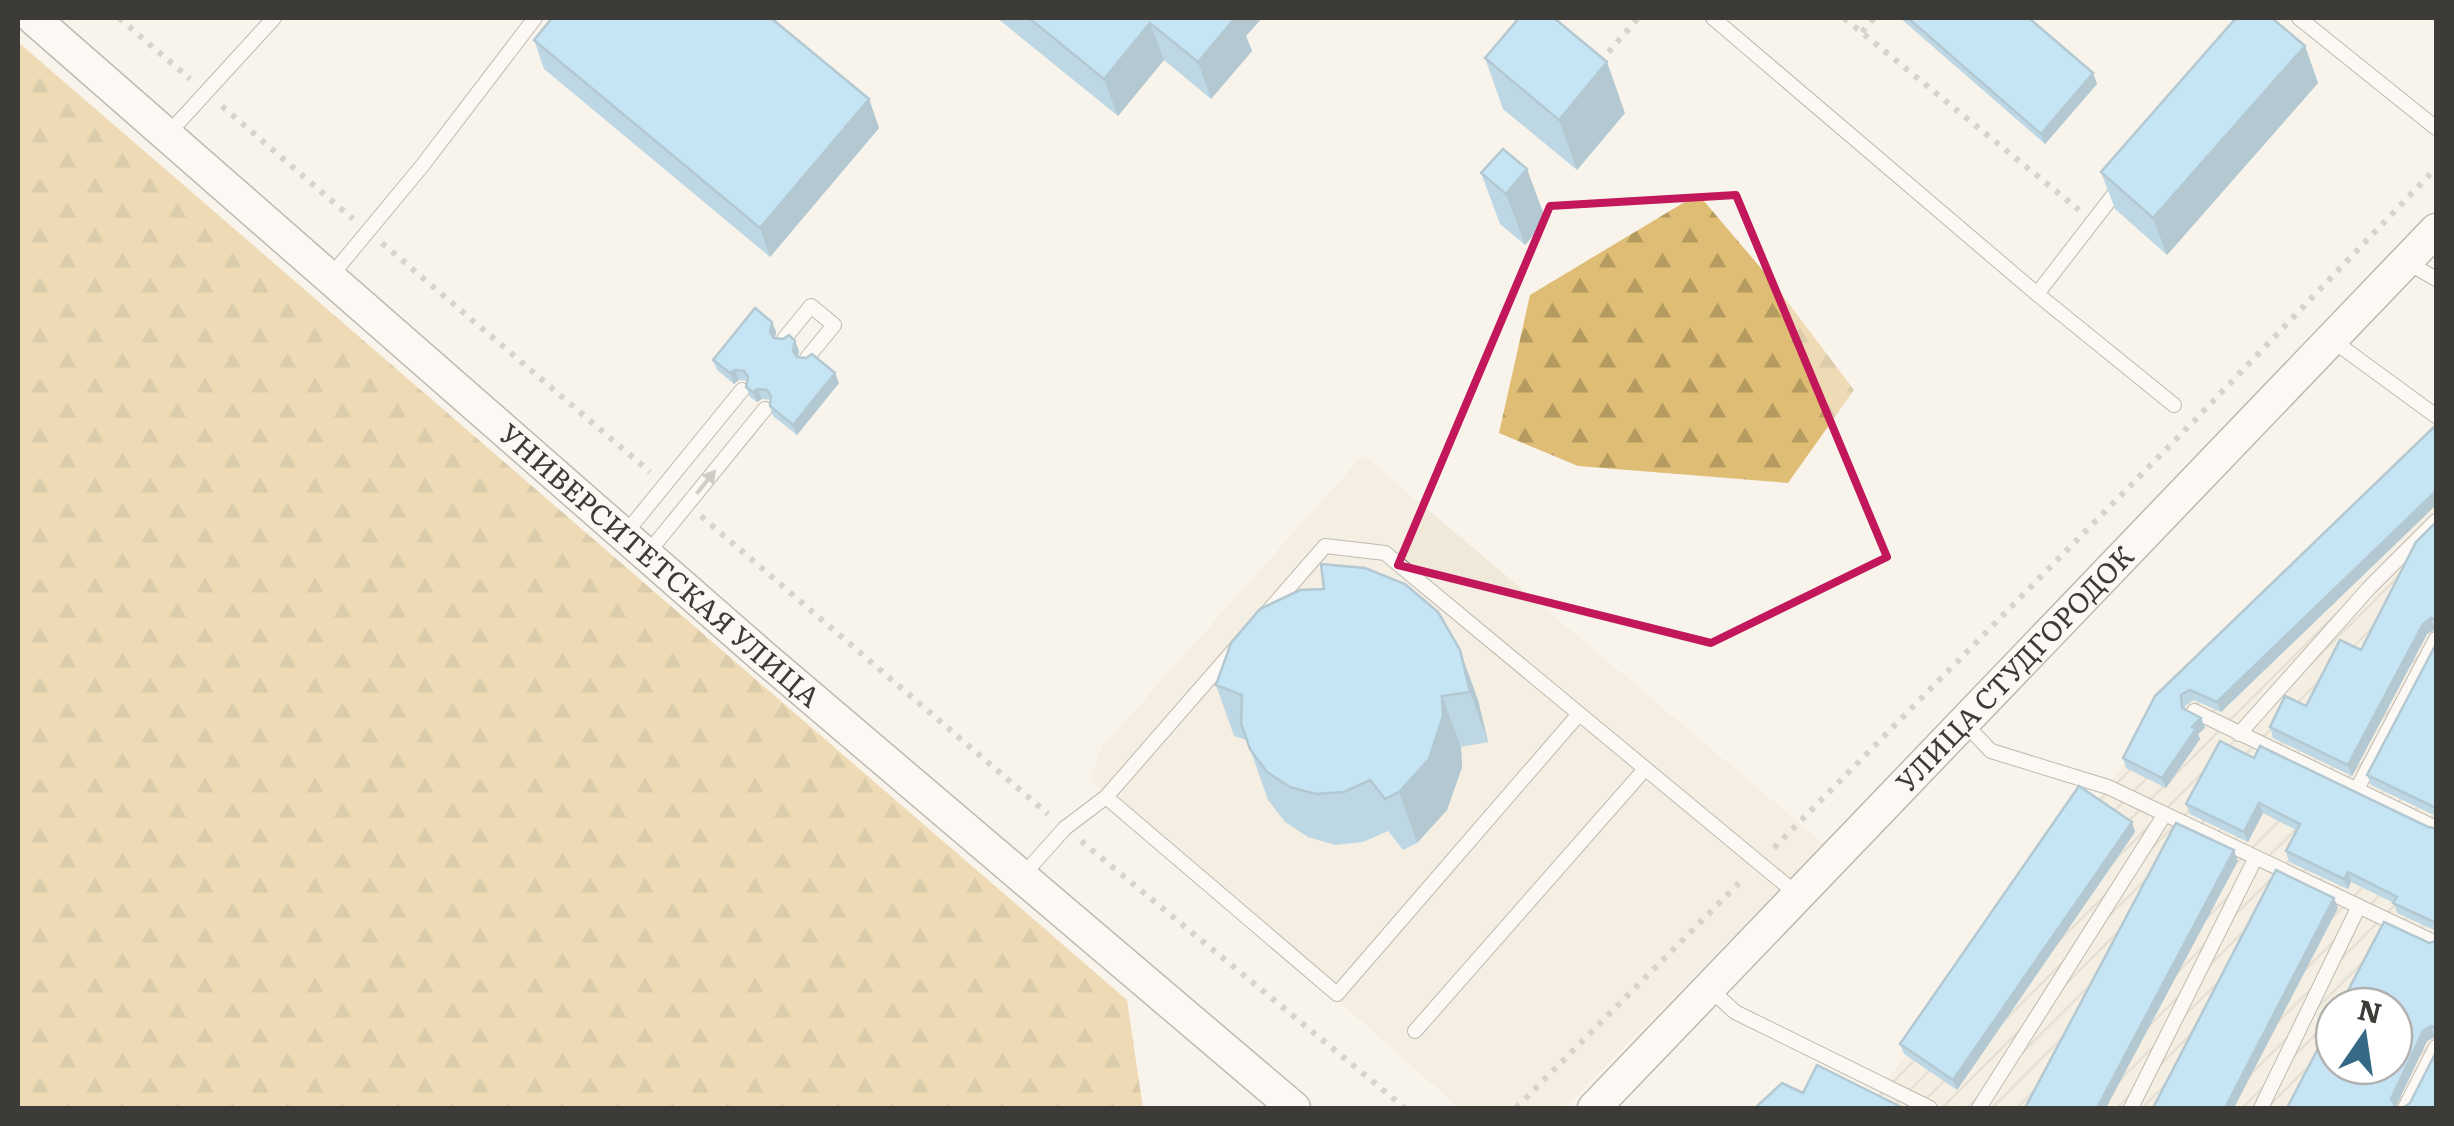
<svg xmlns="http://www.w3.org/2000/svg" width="2454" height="1126" viewBox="0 0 2454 1126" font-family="Literata,serif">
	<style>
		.built { fill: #f0e8d9 }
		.industrial { fill: url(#industrial-furrows); fill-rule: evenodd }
		.forest { fill: url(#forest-firs) }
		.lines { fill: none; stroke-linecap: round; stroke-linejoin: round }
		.service-casing { stroke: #76726b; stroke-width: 16 }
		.tertiary-casing { stroke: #76726b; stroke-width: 35 }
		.path { stroke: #b0aca5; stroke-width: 6; stroke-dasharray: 5 8; stroke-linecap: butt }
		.service { stroke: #fff; stroke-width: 14 }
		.tertiary { stroke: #fff; stroke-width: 32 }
		.wall { fill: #73b5db }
		.shaded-wall { fill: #5e93b2 }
		.building { fill: #86d2ff; stroke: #5e93b2; stroke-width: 2.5 }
		.oneway { fill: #9e9d9c }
		.marked { fill: none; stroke: #c2185b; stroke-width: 8; stroke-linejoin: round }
		.labels { text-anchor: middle; stroke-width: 8; stroke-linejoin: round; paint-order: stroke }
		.street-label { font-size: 28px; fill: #3d3b38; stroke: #fff }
	</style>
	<defs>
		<pattern id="industrial-furrows" width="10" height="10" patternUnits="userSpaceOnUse" patternTransform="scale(2.5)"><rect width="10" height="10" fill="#f0e8d9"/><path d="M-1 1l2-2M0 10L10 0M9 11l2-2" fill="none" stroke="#cfc8bb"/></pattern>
		<pattern id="forest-firs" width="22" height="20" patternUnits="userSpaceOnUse" patternTransform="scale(2.5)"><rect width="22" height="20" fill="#dfbd75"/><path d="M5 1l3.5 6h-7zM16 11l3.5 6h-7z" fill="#b69b61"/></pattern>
	</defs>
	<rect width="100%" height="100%" fill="#f9f4eb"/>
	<path class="built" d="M1363,455L1824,844L1564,1108H1459L1090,780L1102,747Z"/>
	<path class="industrial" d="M2436,436V1108H1769L1872,1100L2141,741ZM2334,1006H2394V1066H2334Z"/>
	<path class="forest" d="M18,42L1127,1000L1143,1108H18Z
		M1698,194L1771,280L1854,390L1788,483L1578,466L1499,433L1530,295Z"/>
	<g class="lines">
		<defs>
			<path id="service" d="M1713,18L2037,294L2174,405
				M2299,18L2436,128
				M167,135L274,18
				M2407,262L2436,279
				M330,277L422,166L535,18
				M2037,294L2122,184
				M784,339L811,306L834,325L807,358
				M2332,340L2436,416
				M624,535L742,390
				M647,554L765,409
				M1265,615L1325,546L1385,553L1798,895
				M1234,650L1106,797L1337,994L1579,714
				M2194,711L2436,828
				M1965,724L1991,751L2108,787L2436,943
				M2239,734L2370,587L2436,521
				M2357,789L2436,639
				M1023,875L1065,828L1106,797
				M1710,989L1735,1012L1930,1108
				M1415,1031L1645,769
				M1979,1108L2165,814
				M2131,1108L2256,857
				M2261,1108L2359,906
				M2405,1108L2436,1047"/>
			<g id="tertiary">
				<path id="s1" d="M33,18L761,655L1294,1108"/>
				<path id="s2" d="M1594,1108L2436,230"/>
			</g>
		</defs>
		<use href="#service" class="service-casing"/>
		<use href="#tertiary" class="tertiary-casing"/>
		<path class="path" d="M119,18L190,79
			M1844,18L2079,210
			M1862,32L1874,18
			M1600,62L1638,18
			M222,106L353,219
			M382,243L650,472
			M701,516L1048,814
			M1081,841L1405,1108
			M1774,848L2194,421L2436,168
			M1516,1108L1744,878"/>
		<use href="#service" class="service"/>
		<use href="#tertiary" class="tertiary"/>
	</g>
	<path class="wall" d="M997,18H1262L1246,36L1252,51L1211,99L1164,60L1118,116Z
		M1900,18H2029L2093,73L2097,84L2045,144Z
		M534,40L869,99L879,128L770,257L544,69Z
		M2305,46L2318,83L2167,255L2115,209L2101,172Z
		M1485,58L1625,113L1577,170L1503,109Z
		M1481,173L1546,220L1525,245L1500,224Z
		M772,322L776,332L775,338L795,341L799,351L798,357L839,383L797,435L773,416L770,406L771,400L762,399L757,402L750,397L746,387L748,381L739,380L734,384L717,370L713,360Z
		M2436,426V505L2221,712L2194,700L2185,706V709L2201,718L2205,728L2198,734L2200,739L2166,788L2126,768L2123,758Z
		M2436,522V629L2427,634L2352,776L2273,738L2270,727L2306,706L2361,650Z
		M1365,568L1478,700L1488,742L1461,747L1462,767L1447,810L1417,843L1403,850L1388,831L1363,842L1335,845L1308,837L1285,822L1268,800L1247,740L1234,736L1216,685L1324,589Z
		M2436,644V816L2371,785L2367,775Z
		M2254,758L2428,827L2434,828L2436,827V931L2397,913L2394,903L2351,882L2348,889L2289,862L2286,851L2296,830L2263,813L2248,842L2190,814L2186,804Z
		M2132,822L2135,832L1957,1090L1904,1054L1900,1044Z
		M2436,941V1037L2427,1041L2396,1107L2436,1108H2287L2429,943Z"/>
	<path class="shaded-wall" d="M1233,18H1262L1246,36L1252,51L1211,99L1198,62Z
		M1150,23L1164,60L1118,116L1104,79Z
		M2305,46L2318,83L2167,255L2153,218Z
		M1607,62L1625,113L1577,170L1559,120Z
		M2093,73L2097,84L2045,144L2041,134Z
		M869,99L879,128L770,257L760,228Z
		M1527,169L1546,220L1525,245L1506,194Z
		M772,322L776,332L774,342L770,332Z
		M795,341L799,351L797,361L793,351Z
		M735,370L739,380L734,384L730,373Z
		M835,373L839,383L797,435L793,425Z
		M758,389L762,399L757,402L753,392Z
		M2436,491V505L2221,712L2217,702Z
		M2431,618L2435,629L2427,634L2352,776L2348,765L2423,624Z
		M1460,650L1478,700L1488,742L1470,692Z
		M1442,696L1461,747L1462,767L1447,810L1417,843L1399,792Z
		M2201,718L2205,728L2198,734L2200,739L2166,788L2162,778L2192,727Z
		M2259,803L2263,813L2248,842L2244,832Z
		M2132,822L2135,832L1957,1090L1953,1080Z
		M2234,850L2238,861L2106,1108H2097Z
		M2348,872L2351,882L2348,889L2344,879Z
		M2334,898L2338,908L2234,1108H2225Z
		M2431,1026L2434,1037L2427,1041L2395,1108L2391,1099L2423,1031Z"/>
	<path class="building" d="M552,18H771L869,99L760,228L534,40Z
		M1029,18H1235L1198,62L1150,23L1104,79Z
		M1519,18H1554L1607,62L1559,120L1485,58Z
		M1908,18H2029L2093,73L2041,134Z
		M2236,18H2272L2305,46L2153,218L2101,172Z
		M1503,149L1527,169L1506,194L1481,173Z
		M755,308L772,322L770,332L774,338L783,339L789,335L795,341L793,351L797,357L806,358L812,354L835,373L793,425L770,406L771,396L767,390L758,389L753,392L746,387L748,377L744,371L735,370L730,373L713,360Z
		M2436,425V491L2217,702L2190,690L2181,695L2182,708L2201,718L2192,727L2196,729L2162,778L2123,758L2155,696Z
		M2436,522V620L2431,618L2423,624L2348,765L2270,727L2285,696L2306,706L2340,640L2361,650L2416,542Z
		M1321,564L1365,568L1405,584L1438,612L1460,650L1470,692L1442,696L1443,716L1429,759L1399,792L1385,799L1370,780L1344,792L1316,794L1290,787L1267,772L1250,749L1241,723L1242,695L1216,685L1231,643L1260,609L1300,590L1324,589Z
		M2436,644V808L2367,775Z
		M2220,741L2254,758L2260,746L2428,827L2434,828L2436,827V923L2393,903L2397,897L2348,872L2344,879L2286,851L2300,824L2259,803L2244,832L2186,804Z
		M2079,786L2132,822L1953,1080L1900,1044Z
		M2176,823L2234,850L2097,1108H2025Z
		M2276,870L2334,898L2225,1108H2153Z
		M2384,922L2429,943L2436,941V1028L2431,1026L2423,1031L2391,1099L2396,1107L2403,1108L2410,1103L2436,1052V1108H2287L2334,1018V1066H2394V1006H2340Z
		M1817,1065L1903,1108H1755L1782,1083L1803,1093Z"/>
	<defs><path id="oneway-solid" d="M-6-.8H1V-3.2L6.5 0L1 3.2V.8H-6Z" transform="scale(2.5)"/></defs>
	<use class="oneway" href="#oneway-solid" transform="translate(706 482) rotate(-51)"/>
	<path d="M0 0H2454V1126H0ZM1736,195L1887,557L1711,643L1398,565L1550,206Z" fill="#f9f4eb" fill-opacity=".55" fill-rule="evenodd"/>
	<path class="marked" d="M1736,195L1887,557L1711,643L1398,565L1550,206Z"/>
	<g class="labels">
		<g class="street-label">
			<text dy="10" stroke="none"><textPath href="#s1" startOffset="832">УНИВЕРСИТЕТСКАЯ УЛИЦА</textPath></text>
			<text dy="10" stroke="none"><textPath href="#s2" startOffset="608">УЛИЦА СТУДГОРОДОК</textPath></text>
		</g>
	</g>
	<rect width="2454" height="1126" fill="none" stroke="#3d3b38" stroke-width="40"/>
	<g transform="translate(2364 1036) rotate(13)"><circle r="48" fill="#ffffff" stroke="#b1b1af" stroke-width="2.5"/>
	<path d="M0-8L18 38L0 25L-18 38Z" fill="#356986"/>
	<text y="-15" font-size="28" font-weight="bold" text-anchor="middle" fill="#3d3b38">N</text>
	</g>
</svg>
